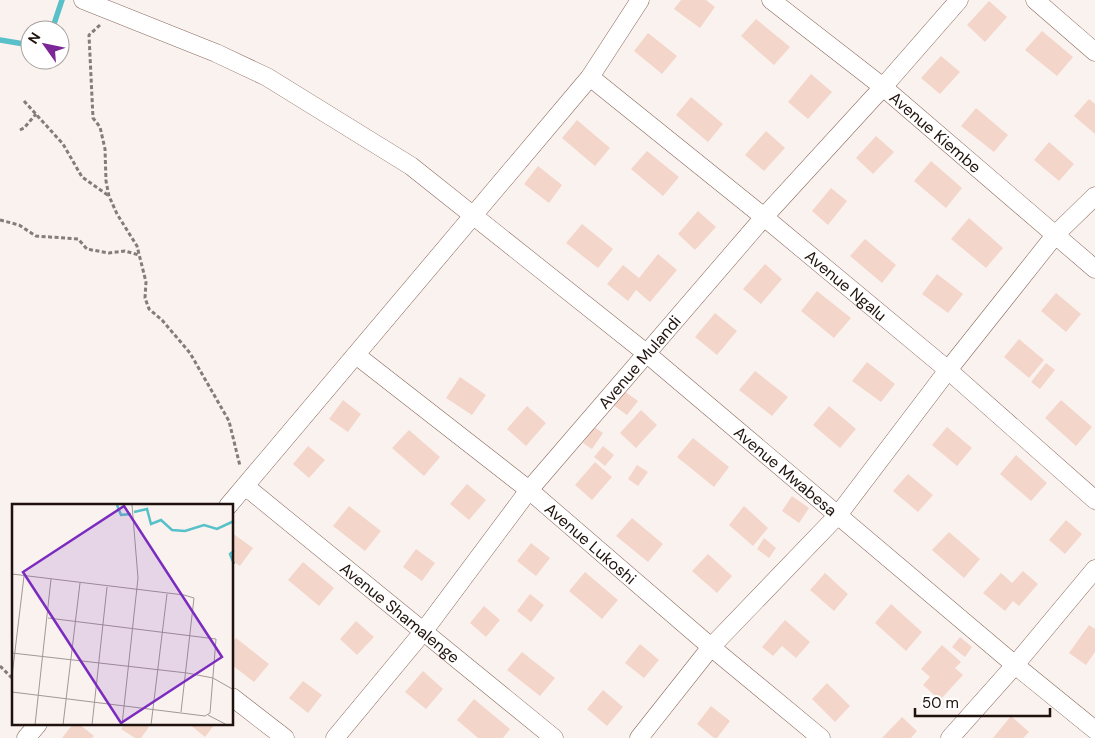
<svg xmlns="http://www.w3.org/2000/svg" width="1095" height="738" viewBox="0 0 1095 738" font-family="'DM Sans',sans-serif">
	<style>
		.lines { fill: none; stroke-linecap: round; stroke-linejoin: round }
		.stream { stroke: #57c0c9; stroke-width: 5.5 }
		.building { fill: #f4d5c9 }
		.minor-casing { stroke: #8a695d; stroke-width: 19 }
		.path { stroke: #857b77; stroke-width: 3; stroke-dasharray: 4 2.5; stroke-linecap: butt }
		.minor { stroke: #fff; stroke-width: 18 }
		.labels { text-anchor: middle; stroke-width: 5; stroke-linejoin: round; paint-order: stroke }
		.street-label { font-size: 16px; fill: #1f120d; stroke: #fff }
		.inset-river { fill: none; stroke: #57c0c9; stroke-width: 2.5 }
		.inset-road { fill: none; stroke: #a29895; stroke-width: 1 }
		.view { fill: #7b2cbf; fill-opacity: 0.15; stroke: #7b2cbf; stroke-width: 2.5 }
		.inset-edge { fill: none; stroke: #1f120d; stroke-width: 2.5 }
	</style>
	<rect width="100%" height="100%" fill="#faf2ef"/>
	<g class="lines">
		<path class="stream" d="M52,30L62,0
			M0,40L30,45"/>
	</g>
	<path class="building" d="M681,0H706L715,7L700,28L674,9Z
		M989,1L1007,17L985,42L967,25Z
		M756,19L790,47L774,65L741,36Z
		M1042,31L1073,57L1057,76L1025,50Z
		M648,33L677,56L662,74L634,51Z
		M941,56L960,72L940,94L921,78Z
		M811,74L832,92L808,119L788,102Z
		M691,97L723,124L708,142L676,115Z
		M1089,99L1095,104V134L1074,116Z
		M976,108L1008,135L994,152L961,126Z
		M577,120L610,148L595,166L562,138Z
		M766,131L785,148L764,171L745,155Z
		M876,136L894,152L873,174L856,158Z
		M1049,142L1074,164L1059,181L1034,160Z
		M647,151L679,177L663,196L631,169Z
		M931,161L962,188L946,208L914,181Z
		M538,166L562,185L549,203L524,184Z
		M831,188L847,201L828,225L812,211Z
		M698,211L716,227L695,250L678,234Z
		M969,218L1003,248L986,268L951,239Z
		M582,224L613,249L598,268L566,243Z
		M865,239L896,265L882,283L850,256Z
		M658,254L677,270L650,302L636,290L628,301L607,284L623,265L639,278Z
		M765,264L782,279L761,304L743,289Z
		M937,274L963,294L948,313L922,294Z
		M817,291L851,318L834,338L801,311Z
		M1056,293L1081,314L1066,332L1041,311Z
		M715,313L737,331L717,355L695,337Z
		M1019,339L1044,360L1029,378L1004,357Z
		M867,362L895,384L881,402L852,381Z
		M1046,363L1055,370L1040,389L1031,382Z
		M755,371L788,397L772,416L739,390Z
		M460,377L486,395L472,415L446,398Z
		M624,391L638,401L627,415L613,405Z
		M343,400L361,414L348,432L329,419Z
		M1061,400L1092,427L1076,446L1045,418Z
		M527,406L546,423L526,446L507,429Z
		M829,406L856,429L840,448L813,425Z
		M641,410L657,425L636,448L620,433Z
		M594,427L603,433L592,449L583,443Z
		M947,427L972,448L957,466L932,445Z
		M409,430L440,457L424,476L392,448Z
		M693,438L729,467L714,487L677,457Z
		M308,446L325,460L309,478L293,464Z
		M603,446L614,455L605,466L594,457Z
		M1016,455L1047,483L1031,501L1000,474Z
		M595,462L612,477L592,500L575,485Z
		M637,465L648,472L638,486L628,479Z
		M908,474L933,495L918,512L893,491Z
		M467,484L486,500L469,520L450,504Z
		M792,496L809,508L799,523L782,511Z
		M349,506L381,531L365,551L333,526Z
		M744,506L768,528L753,546L729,525Z
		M632,518L663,544L648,562L616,536Z
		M1066,520L1082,534L1065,554L1049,540Z
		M949,532L980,559L964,578L932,550Z
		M232,533L253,548L240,566L232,561Z
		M764,538L776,548L769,558L757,549Z
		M531,543L550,558L536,576L517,561Z
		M416,549L435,563L422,581L403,567Z
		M708,554L732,576L717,593L692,571Z
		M303,562L334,588L319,606L288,580Z
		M1023,571L1038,584L1019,606L1013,601L1005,611L983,593L1001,573L1012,583Z
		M585,572L618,600L602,619L569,591Z
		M825,573L848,594L834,611L810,590Z
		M530,594L544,605L531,622L517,611Z
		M891,604L922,632L906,651L875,623Z
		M484,606L500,620L486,637L470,623Z
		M785,620L810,642L796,658L782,646L773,656L762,647Z
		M356,621L374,637L357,655L340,639Z
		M1089,625L1095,629V652L1086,665L1069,653Z
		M960,637L972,647L965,657L952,647Z
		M236,638L269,664L254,682L232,665V643Z
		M640,644L659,660L644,678L625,663Z
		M942,645L961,662L955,668L963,675L940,700L923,685L930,677L921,669Z
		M522,652L555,678L540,696L507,670Z
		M423,671L443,689L426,709L405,692Z
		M303,681L322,695L308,713L289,698Z
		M827,683L850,706L835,722L812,699Z
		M603,690L623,707L607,726L587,709Z
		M474,699L510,729L503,738H478L457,720Z
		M711,706L730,721L717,738H714L697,724Z
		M1011,716L1029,732L1023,738H993Z
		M902,717L917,731L911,738H882Z
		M73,724H79L94,736L92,738H62Z
		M125,724H145L149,727L141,738H135L121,729Z
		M189,724H215L205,737Z"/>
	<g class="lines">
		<defs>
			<g id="minor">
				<path id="s1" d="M83,0L216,53L267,77L411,166L646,353L1015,665L1095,730"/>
				<path id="s2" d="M771,0L883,87L1095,269"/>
				<path d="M1035,0L1095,52"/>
				<path id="s3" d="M590,77L764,217L948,370L1095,500"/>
				<path id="s4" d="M356,355L529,490L711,647L821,738"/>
				<path id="s5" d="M245,486L554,738"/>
				<path d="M228,506L590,77L640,0"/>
				<path d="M232,697L285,738"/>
				<path d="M26,738L38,724"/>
				<path id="s6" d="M335,738L423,632L529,490L764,217L883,87L959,0"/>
				<path d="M639,738L711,647L838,515L948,370L1056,234L1095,196"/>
				<path d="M950,738L1015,665L1095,569"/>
			</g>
		</defs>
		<use href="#minor" class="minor-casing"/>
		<path class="path" d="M100,25L89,35L93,118L100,127L105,149L106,181L109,196L117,214L137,246L146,282L145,298L149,309L162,320L190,353L229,421L240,466
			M24,101L63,144L82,177L109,196
			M20,130L24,128L36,114
			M0,220L19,225L36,236L78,239L87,249L92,250L109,253L125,251L139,255
			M0,666L14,680"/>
		<use href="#minor" class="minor"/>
	</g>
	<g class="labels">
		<g class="street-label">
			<text dy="6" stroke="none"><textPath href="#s2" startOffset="211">Avenue Kiembe</textPath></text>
			<text dy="6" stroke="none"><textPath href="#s3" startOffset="330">Avenue Ngalu</textPath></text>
			<text dy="6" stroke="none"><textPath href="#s6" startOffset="484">Avenue Mulandi</textPath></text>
			<text dy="6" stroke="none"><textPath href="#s1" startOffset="852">Avenue Mwabesa</textPath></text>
			<text dy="6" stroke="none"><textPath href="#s4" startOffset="301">Avenue Lukoshi</textPath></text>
			<text dy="6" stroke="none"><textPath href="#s5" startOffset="200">Avenue Shamalenge</textPath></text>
		</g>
	</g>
	<g transform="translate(12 504)">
		<rect width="221" height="221" fill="#faf2ef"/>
		<path class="inset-river" d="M105,1L109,11L119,10M122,8L135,5L139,20L149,16L160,26L173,27L192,21L205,25L222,17M222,47L218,50L222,60"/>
		<path class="inset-road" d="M0,70L172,91L182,94L169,208M0,149L175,169L201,174L222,186M0,172L12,72M0,188L193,212L198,209L204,135L36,114M196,211L215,221M23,221L39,75M51,221L68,79M80,221L95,83M110,221L126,74L120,1M139,221L155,90"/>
		<path class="view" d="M112,2L210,153L109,219L11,68Z"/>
		<rect width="221" height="221" class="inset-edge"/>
	</g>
	<g transform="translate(45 45) rotate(303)"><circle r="24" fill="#ffffff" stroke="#a5a09e"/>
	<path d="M0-4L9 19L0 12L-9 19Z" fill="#7c2796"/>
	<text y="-8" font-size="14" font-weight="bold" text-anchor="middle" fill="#1f120d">N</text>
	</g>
	<path d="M915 708v8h135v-8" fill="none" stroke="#1f120d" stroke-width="2.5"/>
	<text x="922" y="708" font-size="15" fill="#1f120d" stroke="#ffffff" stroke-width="4" paint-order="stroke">50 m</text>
</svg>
